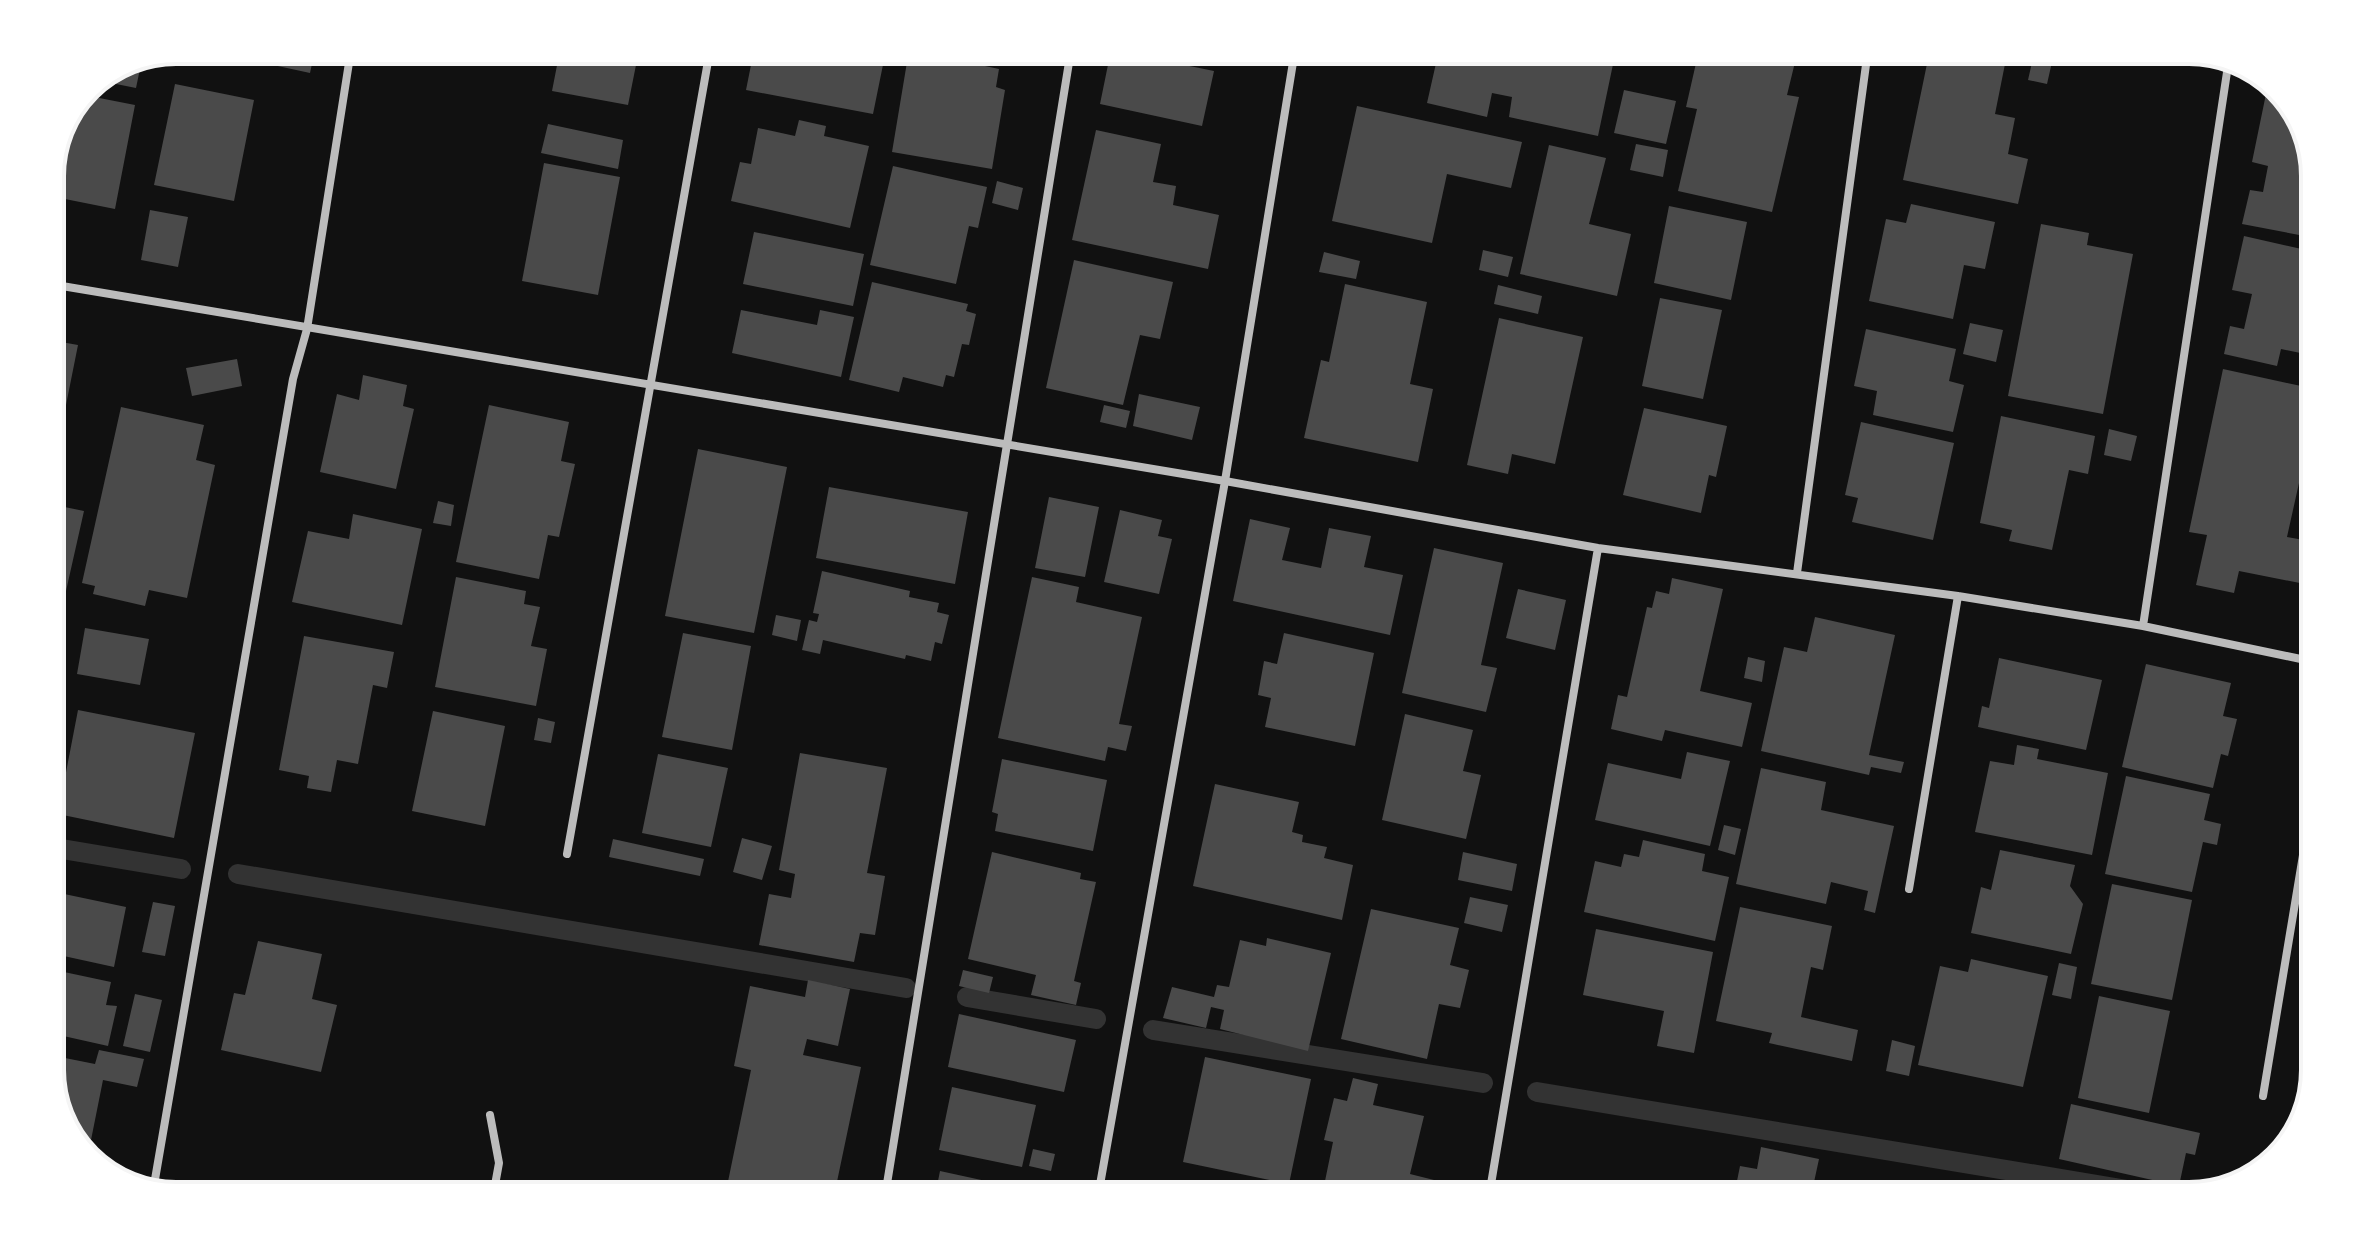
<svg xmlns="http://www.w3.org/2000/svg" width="2365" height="1246" viewBox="0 0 2365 1246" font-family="'Titillium Web',sans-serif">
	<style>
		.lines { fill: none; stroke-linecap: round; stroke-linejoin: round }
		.stream { stroke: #333; stroke-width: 20 }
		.building { fill: #4a4a4a }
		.minor { stroke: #bcbcbc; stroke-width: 8 }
		.rim { fill: none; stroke: #f5f5f5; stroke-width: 4 }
	</style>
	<rect width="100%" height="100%" fill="#111"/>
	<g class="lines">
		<path class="stream" d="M50,847L181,869
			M238,874L906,988
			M967,997L1096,1019
			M1153,1030L1483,1083
			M1537,1092L2163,1196"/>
	</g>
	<path class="building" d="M266,50H315L310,73L264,63Z
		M421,50H476L473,63L420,53Z
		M560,50H639L628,105L552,91Z
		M754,50H886L873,114L746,90Z
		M909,50H988L985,66L999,69L996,87L1005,90L992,169L892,152Z
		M1001,50H1046L1044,60Z
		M1111,50L1214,71L1202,126L1100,104Z
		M1439,50H1616L1598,136L1509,117L1512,97L1492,93L1487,117L1427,103Z
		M1699,50H1784L1797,54L1787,95L1799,97L1772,212L1678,191L1697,109L1686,107Z
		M1945,51L2005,64L1995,114L2015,118L2008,154L2028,159L2018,204L1903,180L1928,59L1942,62Z
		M2033,58L2052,62L2047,84L2028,80Z
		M141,64L136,88L101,81L121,73Z
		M175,84L254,100L234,201L154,185Z
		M2267,89L2277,91L2294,106L2315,168V238L2242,224L2250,190L2263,192L2268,166L2252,162Z
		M1624,90L1676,101L1666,144L1614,133Z
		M84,95L135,105L115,209L50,196V168Z
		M1357,106L1522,142L1511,188L1447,174L1432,243L1332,221Z
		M799,120L826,126L824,136L869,146L850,228L731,201L740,162L751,164L758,128L795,136Z
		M548,124L623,140L618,169L541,153Z
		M1096,130L1161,144L1153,182L1176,186L1173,205L1219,215L1208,269L1072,240Z
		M1636,144L1668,150L1663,177L1630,170Z
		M1549,145L1606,158L1589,224L1631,234L1617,296L1520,274Z
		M544,163L620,177L598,295L522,281Z
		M893,166L987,187L978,228L969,226L956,284L870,265Z
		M997,181L1023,188L1018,210L992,203Z
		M1911,204L1995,222L1985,269L1964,265L1953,319L1869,301L1886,219L1906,223Z
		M1669,206L1747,222L1731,300L1654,283Z
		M150,210L188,217L178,267L141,260Z
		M2041,224L2089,233L2087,245L2133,254L2103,414L2008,396Z
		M754,232L864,254L853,306L743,284Z
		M2244,236L2315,252V356L2281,349L2277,366L2224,354L2230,326L2244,329L2252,294L2232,290Z
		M1483,250L1513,257L1508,277L1479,270Z
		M1324,252L1360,261L1356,279L1319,272Z
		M1074,260L1173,282L1160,339L1140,335L1123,405L1046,388Z
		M872,282L968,304L966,311L976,314L969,345L962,344L954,377L946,375L943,387L903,377L899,392L849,380Z
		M1345,284L1427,302L1410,384L1433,389L1418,462L1304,438L1321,360L1329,362Z
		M1498,285L1542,296L1538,314L1494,304Z
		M1660,298L1722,310L1703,399L1642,386Z
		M741,310L817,325L820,310L854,317L841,377L732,353Z
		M1499,318L1583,337L1555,464L1512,454L1508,474L1467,465Z
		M1970,323L2003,330L1996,362L1963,354Z
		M1866,329L1956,349L1949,381L1964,385L1953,432L1873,415L1877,391L1854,386Z
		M50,340L78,345L58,445L50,443Z
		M237,359L242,386L192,396L186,368Z
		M2223,369L2315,389V477L2301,474L2287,537L2315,542V565L2310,585L2239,571L2234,593L2196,585L2207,535L2189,532Z
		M363,375L407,385L403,406L414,409L396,489L320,472L337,394L359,400Z
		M1139,394L1200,407L1192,440L1133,426Z
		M489,405L569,422L561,461L575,464L559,537L548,535L539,579L456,562Z
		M1104,405L1130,411L1126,428L1100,422Z
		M121,407L204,425L196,460L215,465L187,598L149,590L145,606L93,594L95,586L82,583Z
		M1644,408L1727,426L1716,477L1709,475L1701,513L1623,495Z
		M2001,416L2095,436L2088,474L2069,470L2052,550L2009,541L2012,530L1980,523Z
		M1861,422L1954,443L1933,540L1852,522L1858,498L1845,495Z
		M2109,429L2137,436L2131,461L2104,455Z
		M698,449L787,467L754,633L665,616Z
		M829,487L968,512L955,584L816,558Z
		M1049,497L1099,507L1085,577L1035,568Z
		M438,501L454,505L451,526L433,523Z
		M50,504L84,511L66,591L50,587Z
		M1120,510L1162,520L1158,536L1172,539L1159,594L1104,582Z
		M353,514L422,529L402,625L292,602L308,531L349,539Z
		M1250,519L1290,528L1282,560L1321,568L1329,528L1371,536L1364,567L1403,575L1390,635L1233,601Z
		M1434,548L1503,563L1481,665L1497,668L1486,712L1402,693Z
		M822,571L910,591L909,597L939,603L937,612L949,615L942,644L935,642L931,661L906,655L905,659L823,640L820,654L802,650L809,620L817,622L819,614L813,613Z
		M456,577L526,591L524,604L540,607L531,646L547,649L536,706L435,687Z
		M1032,577L1079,587L1076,602L1142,617L1119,724L1132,726L1126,751L1108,747L1105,761L998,738Z
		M1672,578L1723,589L1700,691L1752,703L1742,747L1665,730L1662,741L1611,729L1618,695L1627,697L1647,607L1652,608L1656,591L1669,594Z
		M1518,589L1566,600L1555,650L1506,638Z
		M776,615L801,620L797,641L772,635Z
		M1815,617L1895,635L1869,755L1904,762L1901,773L1871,767L1869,775L1761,751L1784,647L1807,652Z
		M50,619L61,621L52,664H50Z
		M85,628L149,639L140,685L77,674Z
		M683,633L751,646L732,750L662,737Z
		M1284,633L1374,653L1355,746L1265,727L1271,698L1258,695L1264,661L1277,664Z
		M304,636L394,652L387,688L373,685L358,764L337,760L331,792L307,788L309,776L279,770Z
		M1748,657L1765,661L1762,682L1744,678Z
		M1999,658L2102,680L2086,750L1978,727L1982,706L1989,708Z
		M2146,664L2231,683L2223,716L2237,719L2228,756L2221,754L2213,788L2122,767Z
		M78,710L195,733L174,838L58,814Z
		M433,711L505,726L485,826L412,811Z
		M1405,714L1473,730L1463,771L1481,775L1466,839L1382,820Z
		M538,718L555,722L551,743L534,740Z
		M2017,745L2039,749L2037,759L2108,773L2092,855L1975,832L1990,761L2014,765Z
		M1687,752L1730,761L1710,846L1595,820L1608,763L1681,779Z
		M800,753L887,768L867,873L885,876L875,935L860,933L854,962L759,945L769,894L791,898L795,874L779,870Z
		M658,754L728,768L711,847L642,833Z
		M1002,759L1107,780L1093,851L995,831L998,814L992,812Z
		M1761,768L1826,782L1821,810L1894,826L1875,913L1864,910L1868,891L1831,882L1826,904L1736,884Z
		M2126,776L2210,794L2204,820L2221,824L2217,845L2203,842L2192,892L2105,874Z
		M1215,784L1299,802L1292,832L1303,835L1302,842L1327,847L1324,858L1353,865L1342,920L1193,886Z
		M1724,825L1741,829L1735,855L1718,850Z
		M742,838L772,846L762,880L733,872Z
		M613,839L704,859L700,876L609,857Z
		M1643,840L1705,854L1702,871L1729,877L1715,941L1584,912L1595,861L1621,867L1624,854L1639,857Z
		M2000,850L2075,865L2070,886L2083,904L2071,954L1971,933L1981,887L1991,890Z
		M992,852L1081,873L1080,879L1096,882L1074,981L1081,983L1076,1005L1031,995L1036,975L968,959Z
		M1463,852L1517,864L1512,891L1458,880Z
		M2112,884L2192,900L2172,1000L2091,984Z
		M50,891L126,907L114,967L50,953Z
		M1470,897L1508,905L1502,932L1464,923Z
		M153,902L175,906L165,956L142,952Z
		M1740,907L1832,926L1823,970L1811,967L1801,1017L1858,1030L1852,1061L1769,1043L1772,1033L1716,1021Z
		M1371,909L1459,928L1450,965L1469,970L1460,1008L1439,1004L1427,1059L1341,1039Z
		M1596,929L1713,952L1694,1053L1657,1046L1664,1011L1583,995Z
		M1267,938L1331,953L1308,1051L1220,1029L1224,1010L1211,1007L1206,1028L1163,1018L1172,987L1214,997L1217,985L1229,987L1240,940L1266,946Z
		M258,941L322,954L312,999L337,1005L321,1072L221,1050L234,993L245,995Z
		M1971,959L2048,976L2023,1087L1918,1065L1940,966L1968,972Z
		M2059,963L2077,967L2071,999L2052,995Z
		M50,969L111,982L106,1005L117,1006L108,1046L50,1033Z
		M963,970L993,977L989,993L959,986Z
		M808,980L850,989L838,1046L807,1039L803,1055L861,1067L834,1196H725L751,1070L734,1066L750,986L805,997Z
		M135,994L162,1000L150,1052L123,1046Z
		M2099,996L2170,1011L2149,1113L2078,1098Z
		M959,1014L1076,1040L1064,1092L948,1067Z
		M1892,1040L1915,1046L1909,1076L1886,1071Z
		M2314,1044L2315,1070L2302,1126L2294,1135Z
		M99,1050L144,1059L137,1087L103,1080L88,1155L71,1140L50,1079V1055L95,1064Z
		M1205,1057L1311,1079L1289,1184L1183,1162Z
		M1353,1078L1378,1084L1373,1105L1424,1116L1410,1174L1434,1180L1430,1196H1329L1332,1182L1325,1181L1333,1142L1324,1140L1334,1098L1347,1101Z
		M952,1087L1036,1105L1022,1167L939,1150Z
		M2071,1104L2200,1133L2195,1155L2186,1153L2179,1186L2059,1159Z
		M1761,1147L1819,1159L1811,1196H1734L1740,1166L1757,1169Z
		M1033,1149L1055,1154L1051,1171L1029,1166Z
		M940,1171L1022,1189L1020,1196H935Z
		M1161,1183L1215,1195V1196H1159Z
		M1538,1183L1584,1192V1196H1536Z"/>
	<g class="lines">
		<path class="minor" d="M50,284L1225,481L1598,548L1958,596L2143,626L2315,662
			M1797,573L1868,50
			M2143,626L2229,59
			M567,854L710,50
			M1909,889L1958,596
			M2263,1096L2315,783
			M490,1115L499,1163L493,1196
			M153,1191L293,379L307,329L351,50
			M885,1196L1071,50
			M1098,1196L1225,481L1295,50
			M1489,1196L1598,548"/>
	</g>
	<path d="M0 0H2365V1246H0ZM176 64H2189A112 112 0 0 1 2301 176V1070A112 112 0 0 1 2189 1182H176A112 112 0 0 1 64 1070V176A112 112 0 0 1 176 64Z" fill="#fff" fill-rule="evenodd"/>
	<path class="rim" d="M176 64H2189A112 112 0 0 1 2301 176V1070A112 112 0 0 1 2189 1182H176A112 112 0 0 1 64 1070V176A112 112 0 0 1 176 64Z"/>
</svg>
